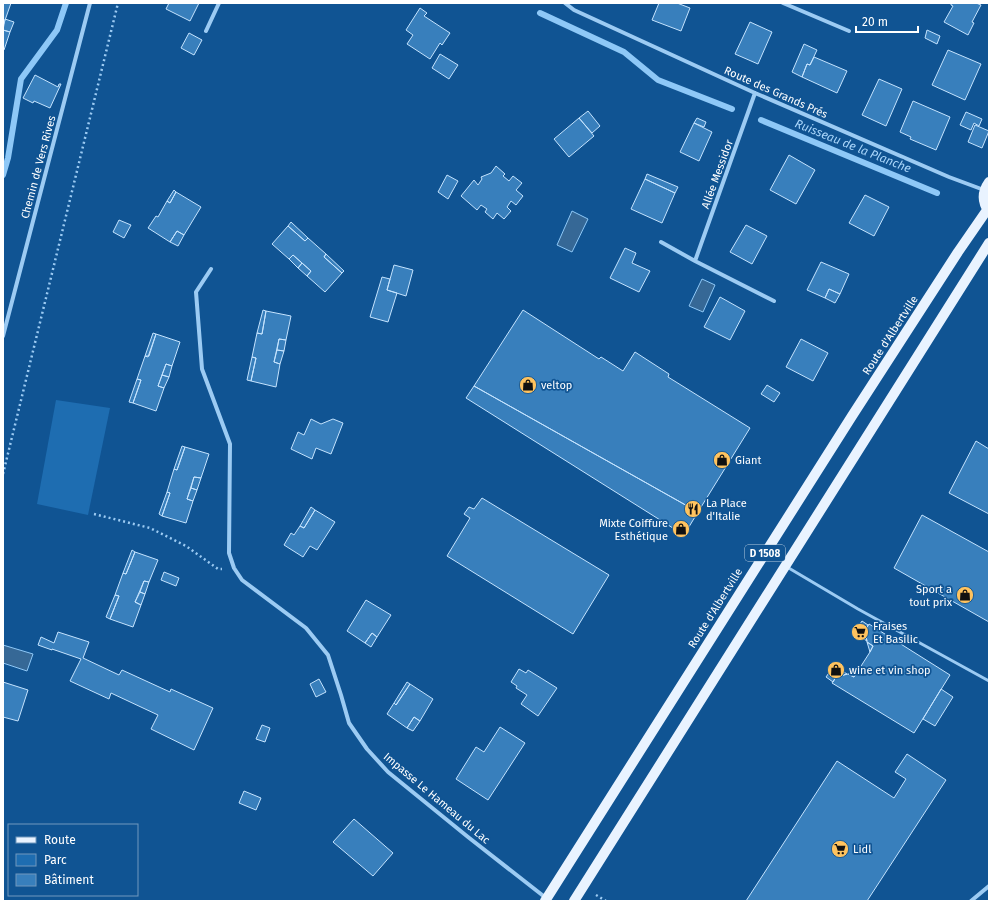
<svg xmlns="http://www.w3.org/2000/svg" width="992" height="904" viewBox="0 0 992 904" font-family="'Fira Sans',sans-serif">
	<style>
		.green { fill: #1e6db1 }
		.water { fill: #366896; stroke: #8ec8f7 }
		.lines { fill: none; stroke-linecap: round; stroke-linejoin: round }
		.stream { stroke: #8ec8f7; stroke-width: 6 }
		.building { fill: #387fbc; stroke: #c4e3fe }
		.path { stroke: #9ccbf3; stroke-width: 2.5; stroke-dasharray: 2 3; stroke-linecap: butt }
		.service { stroke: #9ccbf3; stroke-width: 3 }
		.minor { stroke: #9ccbf3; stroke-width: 4 }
		.primary { stroke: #e9f3ff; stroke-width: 10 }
		.labels { text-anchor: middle; stroke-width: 3.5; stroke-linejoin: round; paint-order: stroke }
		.shield { fill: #105493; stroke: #b7ccdf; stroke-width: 1 }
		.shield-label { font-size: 10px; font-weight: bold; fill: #fff }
		.street-label { font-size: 11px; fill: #fff; stroke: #105493 }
		.poi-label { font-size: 11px; fill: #fff; stroke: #105493; text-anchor: start }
		.water-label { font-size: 12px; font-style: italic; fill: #a8d5fa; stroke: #105493 }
	</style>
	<rect width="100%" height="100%" fill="#105493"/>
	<path class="green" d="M56,400L110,408L88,515L37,504Z"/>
	<path class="water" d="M572,211L588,219L572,252L557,245Z
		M702,279L715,285L703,312L689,306Z
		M3,645L33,654L27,671L3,663Z"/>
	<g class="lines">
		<path class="stream" d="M540,13L624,52L658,80L732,109
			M761,120L937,193
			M3,175L8,158L21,79L57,30L66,3"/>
	</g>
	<path class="building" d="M3,3H11L3,26Z
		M169,3H199L190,21L166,9Z
		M659,3H677L690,8L681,31L652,20Z
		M951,3H976L981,5L972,22L974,23L968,35L944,22L953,6L951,5Z
		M420,8L427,13L424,16L450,33L442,45L440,43L430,59L407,44L413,35L406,30Z
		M5,19L14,22L10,32L3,30Z
		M750,22L772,32L758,64L735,54Z
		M3,30L10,32L4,50H3Z
		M927,30L940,36L937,44L925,38Z
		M189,33L202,40L194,55L181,48Z
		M804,44L817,50L810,65L807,64L802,77L792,72Z
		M948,50L981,64L965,100L932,85Z
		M440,54L458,65L449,79L432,68Z
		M814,57L847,71L837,93L802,77L807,64L810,65Z
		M35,75L58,87L59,84H61L50,108L34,101L33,103L23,98Z
		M879,79L902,89L886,126L862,115Z
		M913,101L950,117L936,150L910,139L911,137L900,132Z
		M588,111L600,126L592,133L579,118Z
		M966,112L982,119L979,126L974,123L971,130L960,125Z
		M579,118L594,136L569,157L554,139Z
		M697,118L706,122L704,127L694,123Z
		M694,123L712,132L699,161L680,152Z
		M975,125L989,131L982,148L968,142Z
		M789,155L815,170L796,204L770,190Z
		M496,166L505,174L503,176L509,181L513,176L522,183L516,190L523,196L516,205L511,201L507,207L511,211L504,219L497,213L493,219L485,212L487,209L481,205L477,210L461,196L474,180L478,185L482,179L481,177L491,173Z
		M647,174L678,187L675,193L645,179Z
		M447,175L458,181L448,199L438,192Z
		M645,179L675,193L662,223L631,209Z
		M174,190L176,192L170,203L167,201Z
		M176,192L201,207L184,235L177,231L170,242L148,228L156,216L158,217L167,201L170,203Z
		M865,195L889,207L874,236L849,223Z
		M119,220L131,225L124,238L113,232Z
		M291,222L308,238L305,241L288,226Z
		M746,225L767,236L752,264L730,252Z
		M288,226L305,241L308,238L326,254L324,257L342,273L325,292L307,276L311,271L293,255L289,259L272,244Z
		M177,231L184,235L178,246L170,242Z
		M625,248L636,253L632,263L650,271L639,292L610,278Z
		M326,254L344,271L342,273L324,257Z
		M293,255L302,263L298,268L289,259Z
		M821,262L849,274L840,294L829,289L825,298L807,290Z
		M302,263L311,271L307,276L298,268Z
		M394,265L413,270L406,296L387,290Z
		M382,277L390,279L387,290L397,293L388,322L370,317Z
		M829,289L840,294L835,303L825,298Z
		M720,297L745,311L730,340L704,327Z
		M263,310L266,311L262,334L257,333Z
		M523,310L599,359L601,357L623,371L635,352L669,374L668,377L750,428L698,512L474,386Z
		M266,311L291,316L286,340L279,339L274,362L280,364L276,387L251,381L256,358L252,357L257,333L262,334Z
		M153,333L156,334L149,356H145Z
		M156,334L180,342L172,366L166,364L158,386L164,388L156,411L133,403L141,380L137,379L145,356L148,357Z
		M279,339L286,340L284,351L277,350Z
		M801,339L828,353L813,381L786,367Z
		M277,350L284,351L280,364L274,362Z
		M252,357L256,358L251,381L247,380Z
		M166,364L172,366L169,377L162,375Z
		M162,375L169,377L164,388L158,386Z
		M137,379L141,380L133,403L129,402Z
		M767,385L780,393L774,402L761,394Z
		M474,386L698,512L684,535L466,398Z
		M311,419L321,424L333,419L343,423L331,454L316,448L312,459L291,449L298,432L304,435Z
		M976,441L989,449V514L949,493Z
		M182,446L185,447L177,470L174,469Z
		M185,447L209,454L201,478L194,477L187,499L193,501L186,523L162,516L170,493L167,492L174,469L177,470Z
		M194,477L201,478L197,490L191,488Z
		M191,488L197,490L193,501L187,499Z
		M167,492L170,493L162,516L159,514Z
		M482,498L609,575L573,634L447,556L470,518L464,514L469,507L474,509Z
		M311,507L315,510L304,528L300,526Z
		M315,510L335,522L317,550L310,546L303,557L284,545L291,533L294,535L300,526L304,528Z
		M922,515L989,552V622L894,568Z
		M132,550L135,552L126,574L123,573Z
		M135,552L158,560L149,582L144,581L135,602L141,605L133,627L110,619L119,596L115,595L123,573L126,574Z
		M164,572L179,578L176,586L161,580Z
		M144,581L149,582L145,594L140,592Z
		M140,592L145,594L141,605L135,602Z
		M115,595L119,596L110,619L106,617Z
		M366,600L391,615L377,637L372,633L365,643L347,631Z
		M862,621L868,625L865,631L867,641L854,633Z
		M869,624L950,675L914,733L832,683L836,677L848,674L854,677L870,652L873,646L867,642L865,631Z
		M58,632L89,642L83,658L119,675L122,670L170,692L171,689L213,708L194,750L151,729L158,715L111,693L109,699L70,681L81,659L52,649V650L38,645L41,637L54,643Z
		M372,633L377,637L371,647L365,643Z
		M867,642L873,646L870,652Z
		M834,666L847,674L836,677L833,682L826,677Z
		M519,669L526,673L528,670L557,688L538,716L521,704L527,695L516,688L517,686L511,682Z
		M858,672L854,677L848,674Z
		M319,679L326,692L316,697L310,684Z
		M3,682L28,690L18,721L3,717Z
		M407,682L410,684L396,705L394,703Z
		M410,684L433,699L420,721L414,717L407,728L387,714L394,703L396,705Z
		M941,689L953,697L935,726L923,719Z
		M414,717L420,721L413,731L407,728Z
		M262,725L270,728L265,742L256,739Z
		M500,727L525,743L488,800L456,779L476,747L484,752Z
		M907,754L946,780L867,901H746L837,761L894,798L906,779L895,772Z
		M244,791L261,798L256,810L239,803Z
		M354,819L393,853L373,876L333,842Z"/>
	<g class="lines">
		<path class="path" d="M3,474L118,3
			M94,514L150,528L186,546L218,569H222
			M596,895L606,901"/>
		<path class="service" d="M787,567L858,609L989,681"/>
		<path class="minor" d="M565,3L574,10L755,93L949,177L984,190
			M783,3L849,31
			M206,31L219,3
			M755,93L695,261L774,301
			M661,242L695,261
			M211,269L196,292L202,369L230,444L229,553L234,568L242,580L306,628L328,655L341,695L349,723L367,749L388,772L468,837L546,898
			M3,336L90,3
			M971,901L989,886"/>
		<path class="primary" d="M989,182C982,192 982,202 989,212
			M545,901L852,416L958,252L987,210
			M574,901L989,243"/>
	</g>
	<defs>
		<symbol id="shop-disc" viewBox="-11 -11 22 22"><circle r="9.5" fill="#ffc35f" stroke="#105493"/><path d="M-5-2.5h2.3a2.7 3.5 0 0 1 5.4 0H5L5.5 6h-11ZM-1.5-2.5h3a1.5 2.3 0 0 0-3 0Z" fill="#111"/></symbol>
		<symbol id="restaurant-disc" viewBox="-11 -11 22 22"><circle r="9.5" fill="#ffc35f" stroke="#105493"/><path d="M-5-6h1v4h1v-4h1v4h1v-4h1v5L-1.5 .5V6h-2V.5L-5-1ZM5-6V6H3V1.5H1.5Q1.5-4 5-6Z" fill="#111"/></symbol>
		<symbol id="supermarket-disc" viewBox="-11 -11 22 22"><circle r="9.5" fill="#ffc35f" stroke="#105493"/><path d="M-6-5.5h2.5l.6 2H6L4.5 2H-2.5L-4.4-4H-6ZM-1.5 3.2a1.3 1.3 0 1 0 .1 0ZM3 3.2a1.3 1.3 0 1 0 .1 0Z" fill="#111"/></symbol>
	</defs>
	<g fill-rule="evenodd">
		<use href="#shop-disc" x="518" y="375" width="20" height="20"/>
		<use href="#shop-disc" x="712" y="450" width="20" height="20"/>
		<use href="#restaurant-disc" x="683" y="499" width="20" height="20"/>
		<use href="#shop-disc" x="671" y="519" width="20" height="20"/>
		<use href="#shop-disc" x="955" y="585" width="20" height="20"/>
		<use href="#supermarket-disc" x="850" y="622" width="20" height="20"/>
		<use href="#shop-disc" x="826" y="660" width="20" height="20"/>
		<use href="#supermarket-disc" x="830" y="839" width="20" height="20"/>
	</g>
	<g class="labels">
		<rect class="shield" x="745" y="545" width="40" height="16" rx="3"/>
		<g class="shield-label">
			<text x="765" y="557">D 1508</text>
		</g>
		<g class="street-label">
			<text transform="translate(776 92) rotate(24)" y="4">Route des Grands Prés</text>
			<text transform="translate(38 167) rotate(-75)" y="4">Chemin de Vers Rives</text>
			<text transform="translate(717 174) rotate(-70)" y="4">Allée Messidor</text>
			<text transform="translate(890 335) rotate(-57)" y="4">Route d'Albertville</text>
			<text transform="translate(715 608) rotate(-58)" y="4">Route d'Albertville</text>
			<text transform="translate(437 798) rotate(40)" y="4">Impasse Le Hameau du Lac</text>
		</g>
		<g class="poi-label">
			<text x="541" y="389">veltop</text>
			<text x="735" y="464">Giant</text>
			<text x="706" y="507">La Place<tspan x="706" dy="13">d'Italie</tspan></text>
			<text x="668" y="527" text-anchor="end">Mixte Coiffure<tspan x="668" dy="13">Esthétique</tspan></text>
			<text x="952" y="593" text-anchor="end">Sport a<tspan x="952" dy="13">tout prix</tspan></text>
			<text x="873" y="630">Fraises<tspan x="873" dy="13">Et Basilic</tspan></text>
			<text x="849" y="674">wine et vin shop</text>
			<text x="853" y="853">Lidl</text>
		</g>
		<g class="water-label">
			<text transform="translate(853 146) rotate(22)" y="4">Ruisseau de la Planche</text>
		</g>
	</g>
	<rect width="992" height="904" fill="none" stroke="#ffffff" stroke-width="8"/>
	<rect x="8" y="824" width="130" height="72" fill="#105493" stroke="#7098be"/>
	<rect x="16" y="837" width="20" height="6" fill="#e9f3ff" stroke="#7098be"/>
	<text x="44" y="844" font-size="12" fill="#ffffff">Route</text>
	<rect x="16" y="854" width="20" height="12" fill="#1e6db1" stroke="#7098be"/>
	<text x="44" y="864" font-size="12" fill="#ffffff">Parc</text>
	<rect x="16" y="874" width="20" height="12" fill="#387fbc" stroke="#7098be"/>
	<text x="44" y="884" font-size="12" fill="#ffffff">Bâtiment</text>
	<path d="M856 26v6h62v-6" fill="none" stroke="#ffffff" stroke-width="2"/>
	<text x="862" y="26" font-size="12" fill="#ffffff" stroke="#105493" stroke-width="3" paint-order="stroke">20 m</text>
</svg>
